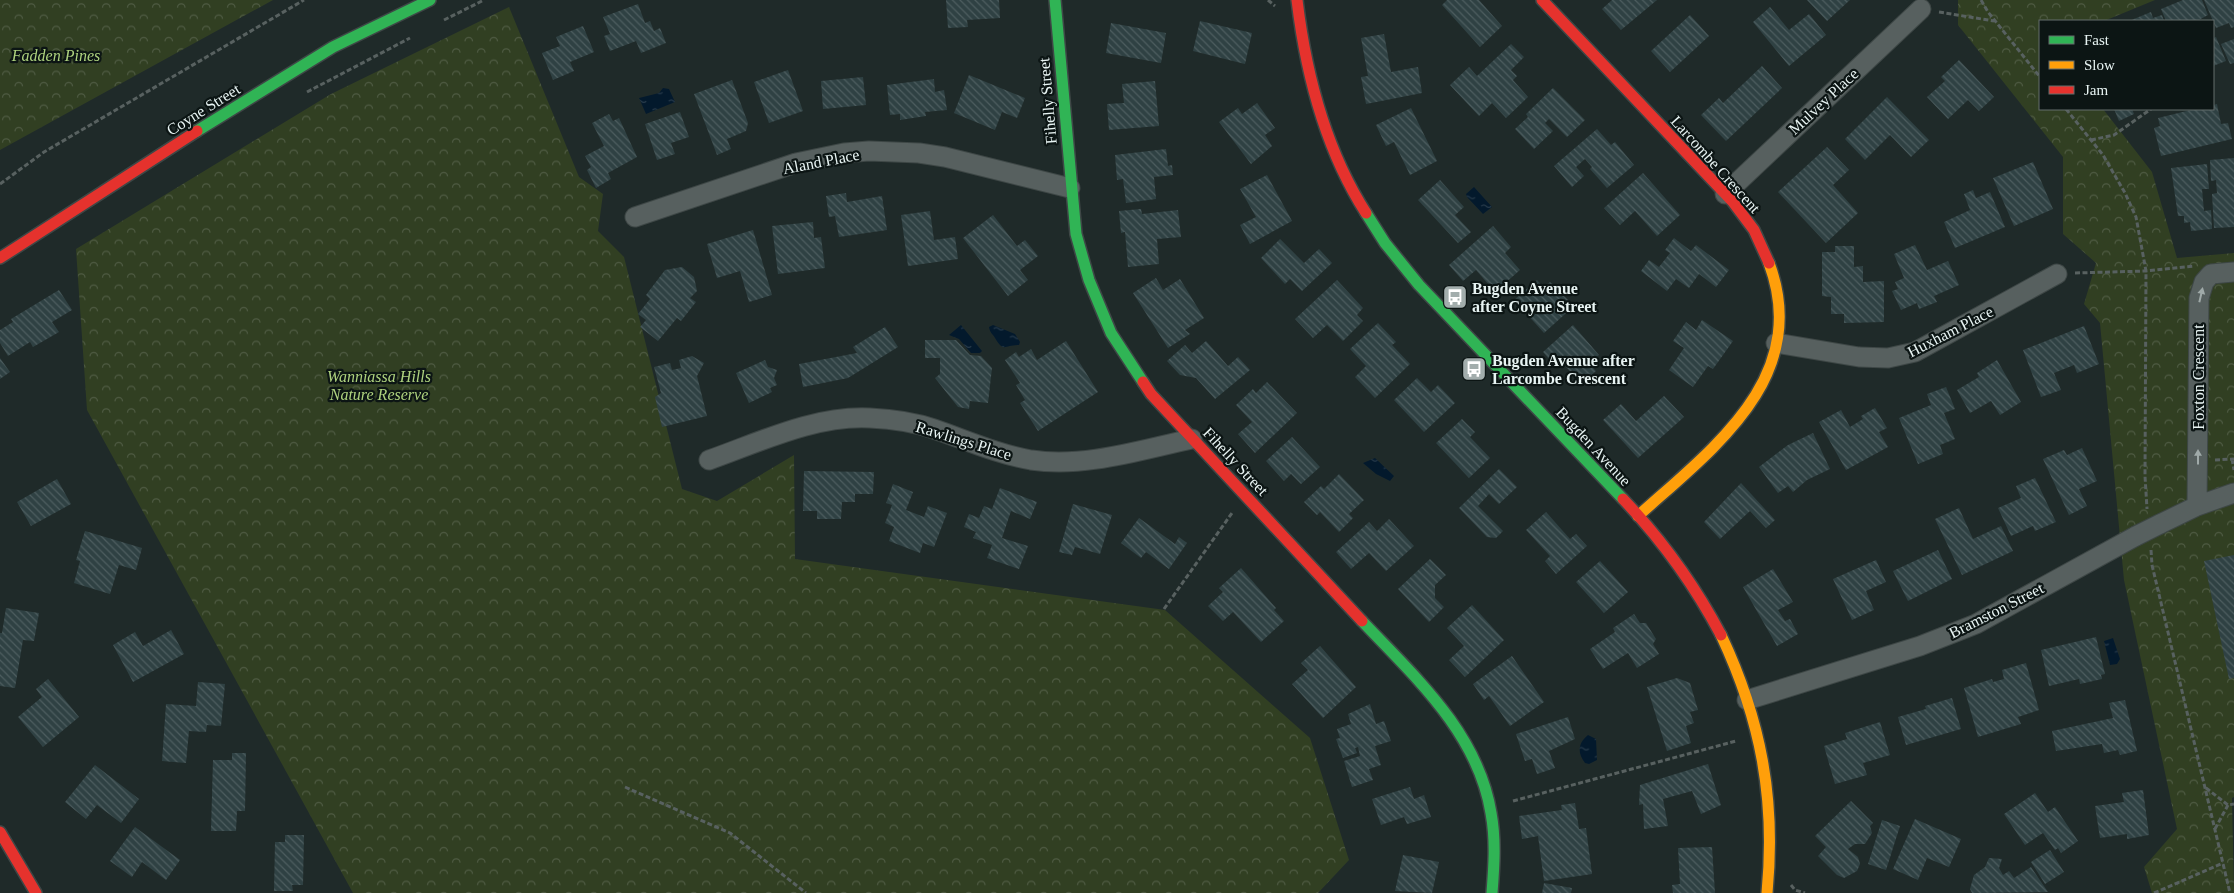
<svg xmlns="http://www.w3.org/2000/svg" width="2234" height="893" viewBox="0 0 2234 893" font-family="Georgia,serif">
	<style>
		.park { fill: url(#park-crowns) }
		.water { fill: url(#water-ripples) }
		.building { fill: url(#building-back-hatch) }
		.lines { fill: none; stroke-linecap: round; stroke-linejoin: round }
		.street-casing { stroke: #3e4746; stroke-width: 21 }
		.fast-casing { stroke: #3e4746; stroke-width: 14 }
		.slow-casing { stroke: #3e4746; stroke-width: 14 }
		.jam-casing { stroke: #3e4746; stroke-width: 14 }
		.path { stroke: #586160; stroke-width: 3; stroke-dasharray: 5 2.5; stroke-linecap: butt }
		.street { stroke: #57605f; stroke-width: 19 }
		.fast { stroke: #30b455; stroke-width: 11 }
		.slow { stroke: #ff9f0a; stroke-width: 11 }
		.jam { stroke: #e5322d; stroke-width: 11 }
		.street-bridge-casing { stroke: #3e4746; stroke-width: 21; stroke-linecap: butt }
		.street-bridge { stroke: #57605f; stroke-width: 19 }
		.oneway { fill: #a0aaa9 }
		.labels { text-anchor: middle; stroke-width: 4.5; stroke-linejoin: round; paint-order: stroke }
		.park-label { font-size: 16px; font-style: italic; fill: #aed27e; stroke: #0c1514 }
		.street-label { font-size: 16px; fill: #e8f4f3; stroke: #0c1514 }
		.poi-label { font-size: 16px; font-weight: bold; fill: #e8f4f3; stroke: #0c1514; text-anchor: start }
	</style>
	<defs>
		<pattern id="park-crowns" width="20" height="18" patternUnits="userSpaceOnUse" patternTransform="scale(1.25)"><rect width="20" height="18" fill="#313f22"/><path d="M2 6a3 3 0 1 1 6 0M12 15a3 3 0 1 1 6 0" fill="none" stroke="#4f5b43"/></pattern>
		<pattern id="water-ripples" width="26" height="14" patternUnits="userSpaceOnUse" patternTransform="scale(1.25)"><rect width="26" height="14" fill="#03192c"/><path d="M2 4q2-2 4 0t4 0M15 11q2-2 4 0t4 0" fill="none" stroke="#283b4b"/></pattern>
		<pattern id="building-back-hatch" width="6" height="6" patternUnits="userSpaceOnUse" patternTransform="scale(1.25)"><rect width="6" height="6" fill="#2f4143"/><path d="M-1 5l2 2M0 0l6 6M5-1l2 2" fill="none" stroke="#4d5d5f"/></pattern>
	</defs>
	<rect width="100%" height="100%" fill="#1f2a29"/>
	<path class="park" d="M0,0H273L0,150Z
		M1958,0H2155L2104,21H2040V109H2103L2152,172L2177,258L2234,253V797L2232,798L2234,893H2152L2144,867L2177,829L2124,580L2100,323L2084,304L2096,263L2063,234V157L1958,25Z
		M509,7L579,177L603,194L598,231L624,257L682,489L717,501L794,455L795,559L1165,610L1310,738L1349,860L1318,893H353L87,410L76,249L331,94Z"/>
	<path class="water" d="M663,88L669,89L675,102L646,114L639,98L659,93Z
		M1474,187L1492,207L1483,214L1467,197L1466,194Z
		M961,325L982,351L980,353H971L959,339L949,335Z
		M993,325L1015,334L1020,342L1019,345C1004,345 1004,353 995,338C992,333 990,333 989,327Z
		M1375,458L1394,476L1390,481L1376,474L1363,463Z
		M2113,638L2120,659L2117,664L2110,665L2104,641Z
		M1588,735L1596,739L1597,760L1589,764L1585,763C1577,753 1578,743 1588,735Z"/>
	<path class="building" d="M946,0H999L1000,18L967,20L968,27L948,28Z
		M1447,0H1479L1502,26L1480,47L1442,5Z
		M1612,0H1657L1621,30L1602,9Z
		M1807,0H1850L1827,21Z
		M2183,0H2202L2208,15L2197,21H2166L2161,9Z
		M2204,0H2234V27L2231,28L2229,23L2216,28Z
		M638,4L645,23L650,21L654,31L660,28L666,43L641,53L636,41L610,51L604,36L610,34L603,17Z
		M1770,7L1789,30L1809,14L1826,35L1789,66L1753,22Z
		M2151,12L2153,18L2162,15L2164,21H2129Z
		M1690,15L1709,36L1670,72L1651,51Z
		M1200,21L1252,33L1245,64L1193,51Z
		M1111,23L1166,33L1161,63L1106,53Z
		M583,26L594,52L570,62L574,71L553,80L542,53L560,46L556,37Z
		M1384,34L1391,72L1418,67L1422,93L1366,104L1361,77L1368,76L1361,38Z
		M2216,37L2226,61L2213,66V38Z
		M2234,39V63L2230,64L2221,44Z
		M1511,44L1524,57L1511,70L1517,76L1513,80L1528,97L1506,118L1492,103L1479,116L1450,85L1469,67L1477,76Z
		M1959,60L1994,97L1979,111L1968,100L1948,119L1927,97L1945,81L1941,77Z
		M1762,66L1782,88L1726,141L1701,115L1719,98L1723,103Z
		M788,70L803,111L769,123L754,82Z
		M969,75L1025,98L1017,118L1002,112L995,130L954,113Z
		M863,77L866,105L823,109L821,81Z
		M934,79L935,92L944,90L947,110L925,112L926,116L900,120V114L890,115L887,85Z
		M732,80L748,123L746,131L727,139L731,149L717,155L694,94Z
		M1155,81L1159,126L1109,130L1107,104L1124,103L1122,84Z
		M1553,88L1585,120L1567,137L1549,119L1545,123L1553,131L1534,149L1515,129L1528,117L1526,114Z
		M1887,97L1929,140L1911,157L1890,135L1865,160L1845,139Z
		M1257,103L1275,128L1265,135L1272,146L1251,164L1219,122L1238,108L1242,114Z
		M2217,104L2221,124L2228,123L2232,139L2161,156L2154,128L2160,126L2158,118L2195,109H2213V105Z
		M1411,108L1437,161L1410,175L1394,142L1386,146L1376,125Z
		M2114,109H2132L2134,114L2119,121Z
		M680,112L689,137L671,143L675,154L657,160L645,124Z
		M609,114L613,121L619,118L637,157L608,173L611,179L596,188L587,170L591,167L585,156L604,146L592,123Z
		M1597,129L1611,145L1615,142L1634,165L1607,188L1590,169L1592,167L1585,159L1576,167L1584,176L1572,187L1554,166Z
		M1827,147L1849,170L1833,185L1858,213L1826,243L1778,192Z
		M1166,149L1168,166L1172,165L1173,175L1154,177L1156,199L1126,203L1123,179L1117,180L1115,155Z
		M2234,158V227L2214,228L2212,194L2217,193L2216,180L2211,181L2210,160Z
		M2033,162L2053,209L2014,226L1993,178Z
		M2207,164L2209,189H2202L2204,211L2211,210L2212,229L2191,231L2190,222L2184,223V216H2178L2171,168Z
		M1643,173L1680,215L1657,236L1635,211L1620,225L1604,208Z
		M1267,175L1292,221L1250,244L1240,225L1256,217L1240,189Z
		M1440,180L1464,207L1455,215L1471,232L1458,243L1418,200Z
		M1973,190L1976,198L1990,192L2005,227L1955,248L1944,222L1970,210L1964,194Z
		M846,193L847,202L882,196L887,230L839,237L835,216L829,217L826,196Z
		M1141,209L1142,214L1178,210L1181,237L1157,239L1159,264L1128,267L1125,232L1121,233L1119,211Z
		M930,211L934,240L955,237L958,259L908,266L901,215Z
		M993,215L1017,246L1025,240L1038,256L1020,270L1028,280L1008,296L963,238Z
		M813,222L814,238L821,237L825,268L778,274L772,226Z
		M1493,226L1511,247L1505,253L1520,270L1495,292L1476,270L1463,281L1449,265Z
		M753,230L772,295L749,302L740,271L717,278L707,244Z
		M1674,238L1691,251L1696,245L1729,270L1716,287L1699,274L1689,288L1676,279L1667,291L1641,271L1649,260L1659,267L1670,253L1665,250Z
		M1280,239L1304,263L1319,249L1332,263L1302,291L1290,279L1285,284L1261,258Z
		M1915,245L1927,270L1948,261L1959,285L1934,296L1937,302L1919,309L1917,303L1901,310L1892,291L1898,289L1895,282L1904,278L1894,254Z
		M1835,246H1854V267L1863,266V282L1884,281V322L1844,323V314H1831V297L1822,296V252H1835Z
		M682,267L694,277L697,291L690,298L696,302L681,321L677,318L658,341L640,327L646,320L638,314L650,299L646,295L665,270Z
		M1156,278L1163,290L1180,279L1204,318L1185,330L1190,334L1168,348L1133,293Z
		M1337,280L1363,308L1357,315L1363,321L1343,341L1327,325L1313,338L1295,319Z
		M1537,280L1544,288L1550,282L1574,306L1544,333L1514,300Z
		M59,290L72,310L52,322L59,332L33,347L30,342L8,356L0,343V330L13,322L11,319Z
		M1702,320L1733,341L1713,369L1708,366L1693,387L1669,370L1684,348L1673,341L1686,322L1696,330Z
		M1378,323L1396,342L1392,345L1410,364L1375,398L1355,377L1366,366L1350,349Z
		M1573,325L1599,355L1589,364L1596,371L1581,384L1560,360L1554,365L1543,352Z
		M2084,326L2099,364L2077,373L2074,365L2054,373L2061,390L2041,397L2023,350Z
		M885,327L898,347L848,378L803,387L799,364L857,353L853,347Z
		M925,340H956L970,355L981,356L992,368L988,403L970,401L969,409L958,407L935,378L940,374V358H925Z
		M1066,341L1098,392L1038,431L1020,403L1025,400L1016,385L1020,383L1005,360L1016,352L1019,357L1031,349L1037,360Z
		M1206,341L1228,366L1238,357L1250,370L1215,399L1196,378L1180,375L1167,361L1185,345L1192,353Z
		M692,356L704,363L697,376L707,416L662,427L655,397L661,393L654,367L670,363L672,370L681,368L679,360Z
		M0,358L10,372L0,379Z
		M765,360L768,367L777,370L774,378L777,385L770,388L772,392L749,403L736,373Z
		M1997,360L2021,402L2000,415L1991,401L1970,413L1957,390L1979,377L1977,373Z
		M1417,378L1431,392L1438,385L1455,403L1424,432L1394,400Z
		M1267,382L1297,413L1255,453L1238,434L1252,422L1236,405L1253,389L1256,393Z
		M1946,387L1955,409L1944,413L1955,439L1940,445L1943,454L1918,464L1899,418L1931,405L1927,394Z
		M1664,396L1684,417L1638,458L1603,420L1621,404L1636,421Z
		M1875,408L1887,428L1879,432L1888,447L1846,470L1819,422L1841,410L1850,427L1863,419L1861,416Z
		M1462,419L1475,432L1470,437L1490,458L1469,478L1436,443Z
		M1813,433L1830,469L1807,480L1793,492L1788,486L1778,493L1759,467L1788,445Z
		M1292,437L1320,467L1301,484L1291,474L1284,481L1266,461Z
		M2082,448L2097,481L2079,489L2087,506L2069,515L2043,459L2064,450L2067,455Z
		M1499,469L1517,487L1499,504L1489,494L1478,506L1503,531L1496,538L1487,537L1459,508Z
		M804,471L874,472L873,494H855V502H842L841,519H817V511H803Z
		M1339,474L1364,500L1349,514L1353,518L1339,532L1320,512L1317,515L1304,502L1321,486L1324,489Z
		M2035,478L2056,522L2035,531L2033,526L2011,536L1998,508L2021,498L2016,486Z
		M57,479L71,504L31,526L17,502Z
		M1741,483L1775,520L1766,528L1750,511L1720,539L1704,522Z
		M893,484L913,492L906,510L924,517L928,506L947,513L934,547L923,543L920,553L889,541L894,527L885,523L892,505L886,503Z
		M1000,488L1037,502L1030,519L1011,511L1002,538L1028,546L1019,569L987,558L992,545L973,538L976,532L964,527L969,514L979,518L984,506L992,509Z
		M1073,504L1112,515L1100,554L1075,547L1072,555L1059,552Z
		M1959,508L1973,539L2001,526L2013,551L1962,575L1935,519Z
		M1546,512L1570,539L1576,534L1587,546L1556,574L1545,561L1550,556L1526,530Z
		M1139,518L1175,544L1179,537L1187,543L1169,569L1146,552L1141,558L1121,543Z
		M1389,519L1414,546L1386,571L1369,553L1351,569L1336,552L1369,522L1377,531Z
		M85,531L142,548L136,570L119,565L110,594L74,583L80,561L76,560Z
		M1938,550L1952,579L1908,601L1893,571Z
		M2234,555V678L2229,679L2204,561Z
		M1430,559L1446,575L1435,585V598L1444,607L1429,622L1398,589Z
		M1876,560L1886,582L1866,591L1874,610L1852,620L1833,579Z
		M1600,561L1628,592L1604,613L1576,582Z
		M1241,568L1276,608L1274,610L1284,621L1261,642L1233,612L1223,621L1208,606L1223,592L1219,588Z
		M1773,569L1793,602L1778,610L1785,621L1790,619L1798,634L1777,646L1743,587Z
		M1472,605L1504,640L1465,677L1449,660L1464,646L1447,628Z
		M6,608L39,613L34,641L23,640L15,688L0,686V633H2Z
		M1634,614L1640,623H1646L1656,639L1653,644L1659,654L1637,668L1628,653L1603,669L1590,649L1615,632L1613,628Z
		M171,630L184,654L133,682L113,645L135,632L143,646Z
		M2096,637L2105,674L2101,675L2102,679L2080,684L2079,679L2049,686L2041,650Z
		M1320,646L1356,687L1323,718L1292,684L1308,670L1301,663Z
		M1512,656L1544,702L1510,726L1489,696L1484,700L1473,684Z
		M2026,663L2039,710L2018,717L2021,724L1978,737L1964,688L1992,679L1993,682L2004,679L2002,670Z
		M1677,678L1690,683L1698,710L1690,712L1694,723L1686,726L1691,743L1667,751L1647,687Z
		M48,679L79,717L43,747L18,717L42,697L36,689Z
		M198,682L225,684L221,726L207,725L206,732L189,731L186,763L162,761L166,704L196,706Z
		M1952,698L1961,729L1906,745L1898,717L1926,709L1925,706Z
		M2125,700L2137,751L2120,755L2118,750L2104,753L2102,744L2056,751L2052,731L2113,718L2109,703Z
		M1370,704L1376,724L1384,721L1391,741L1375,746L1381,765L1369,769L1373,780L1352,787L1344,761L1360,756L1358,747L1355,748L1357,753L1343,758L1336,739L1340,738L1337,729L1351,724L1348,714Z
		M1568,717L1575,739L1549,751L1555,768L1537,774L1532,759L1525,761L1516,734Z
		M1880,722L1890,755L1863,763L1867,775L1835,784L1824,746L1847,739L1845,733Z
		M232,753H246L245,811H237L236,831H211L213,760H232Z
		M1708,764L1721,805L1701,814L1692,791L1663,799L1668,826L1644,829L1643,804L1639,805L1640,785Z
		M95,765L139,799L121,823L97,805L86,819L65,802Z
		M1410,787L1414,799L1424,795L1431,817L1407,824L1404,817L1381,825L1372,799Z
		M2143,790L2149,835L2127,839V834L2100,838L2095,806L2124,802L2122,793Z
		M2035,793L2048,812L2055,807L2078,841L2061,853L2058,848L2055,850L2043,833L2025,845L2004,814Z
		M1851,801L1873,823L1870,826L1872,833L1865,844H1855L1848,849L1858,857L1860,864L1857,871L1844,878L1837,875L1818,856L1826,847L1815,836Z
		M1575,803L1579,829L1586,828L1592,874L1544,881L1538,836L1522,839L1519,816L1562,810L1561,805Z
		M1915,819L1961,839L1949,867L1927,858L1918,880L1893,869Z
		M1882,820L1900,826L1886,870L1868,864Z
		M135,827L180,860L166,880L142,862L132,877L110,861Z
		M285,835H304L303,885H292L293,891H274L275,842H285Z
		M1712,847L1715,893H1673L1672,885L1680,884L1678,848Z
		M2050,850L2064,872L2045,884L2031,862Z
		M1403,855L1439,862L1432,893L1395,891Z
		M1989,858L2002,859L1999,868L2003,875L2009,871L2014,878L2031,867L2048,892L1972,893L1970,889L1974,875L1985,867Z
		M1544,883L1572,888L1571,893H1542Z"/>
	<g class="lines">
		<defs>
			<path id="street" d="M1725,194L1921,9
				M635,217L796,163L844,153L869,151L919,153L945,157L1070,188
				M1776,343L1859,357L1888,358L1915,352L2057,274
				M709,460C760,442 815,415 870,418C891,419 914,422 934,429C966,440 997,454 1031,460C1085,468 1140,450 1192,439
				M2197,506L2199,298L2204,282L2211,274L2234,272
				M2160,524L2197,506L2234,493
				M1747,700L1920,646L1976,624L2136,536"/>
			<path id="fast" d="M1055,0L1076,234L1089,280L1111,333L1143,382
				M197,131L333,47L430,0
				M1366,213L1385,243L1419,285L1623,499
				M1362,621C1415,677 1478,733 1491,813C1496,840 1494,867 1492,893"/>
			<path id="slow" d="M1638,516C1712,449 1812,378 1769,263
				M1721,635C1761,720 1776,799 1767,893"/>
			<path id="jam" d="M1297,0C1306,75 1325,149 1366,213
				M1542,0L1733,202L1754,230L1769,263
				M0,258L197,131
				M1143,382L1151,394L1362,621
				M1623,499C1663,541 1694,584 1721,635
				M0,832L36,893"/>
		</defs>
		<use href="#street" class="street-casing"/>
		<use href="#fast" class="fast-casing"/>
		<use href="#slow" class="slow-casing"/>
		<use href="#jam" class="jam-casing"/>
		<path class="path" d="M1268,0L1275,6
			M1981,0L1988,12L2040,77
			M1939,12L1994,21
			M444,20L484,0
			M307,92L410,38
			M2066,109L2103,155L2125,193L2136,217L2146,271L2145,476L2147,509
			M2091,140L2114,135L2151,109
			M0,184L44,152L304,0
			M2075,273L2146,271L2194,266
			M2232,459L2234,470
			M2215,460L2234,459
			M2151,550L2152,565L2230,893
			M1164,609L1232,513
			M625,787L730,833L806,893
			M2206,788L2228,805L2234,804
			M1513,801L1736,741
			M2215,829L2228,805
			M1791,885L1795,890L1805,893
			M2154,893L2223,863"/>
		<use href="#street" class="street"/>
		<use href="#fast" class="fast"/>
		<use href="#slow" class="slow"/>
		<use href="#jam" class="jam"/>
		<defs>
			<path id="street-bridge" d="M2136,536L2160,524"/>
		</defs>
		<use href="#street-bridge" class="street-bridge-casing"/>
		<use href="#street-bridge" class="street-bridge"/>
	</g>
	<defs><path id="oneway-solid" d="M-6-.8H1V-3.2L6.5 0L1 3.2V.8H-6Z" transform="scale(1.25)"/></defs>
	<g class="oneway">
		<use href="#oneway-solid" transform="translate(2201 295) rotate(-77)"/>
		<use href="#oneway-solid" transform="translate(2198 457) rotate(-90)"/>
	</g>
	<defs>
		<symbol id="bus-square" viewBox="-11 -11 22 22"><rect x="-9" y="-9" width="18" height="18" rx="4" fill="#a2adac" stroke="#0c1514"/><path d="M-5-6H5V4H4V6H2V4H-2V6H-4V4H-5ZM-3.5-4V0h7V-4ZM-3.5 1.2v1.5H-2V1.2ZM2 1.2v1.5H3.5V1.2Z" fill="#fff"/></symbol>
	</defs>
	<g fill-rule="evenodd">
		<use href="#bus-square" x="1441" y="283" width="28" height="28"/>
		<use href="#bus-square" x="1460" y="355" width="28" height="28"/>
	</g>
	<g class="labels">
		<g class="park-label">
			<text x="56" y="61">Fadden Pines</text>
			<text x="379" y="382">Wanniassa Hills<tspan x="379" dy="18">Nature Reserve</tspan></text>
		</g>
		<g class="street-label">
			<text transform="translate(1047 101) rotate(-95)" y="6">Fihelly Street</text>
			<text transform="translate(1823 101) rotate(-43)" y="6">Mulvey Place</text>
			<text transform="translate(203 109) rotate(-32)" y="6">Coyne Street</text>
			<text transform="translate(821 161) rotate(-11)" y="6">Aland Place</text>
			<text transform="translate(1716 164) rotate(48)" y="6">Larcombe Crescent</text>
			<text transform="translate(1950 331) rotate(-27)" y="6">Huxham Place</text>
			<text transform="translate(2198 377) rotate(-90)" y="6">Foxton Crescent</text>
			<text transform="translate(964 440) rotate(17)" y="6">Rawlings Place</text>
			<text transform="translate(1594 446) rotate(47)" y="6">Bugden Avenue</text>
			<text transform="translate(1236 461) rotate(47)" y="6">Fihelly Street</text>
			<text transform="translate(1996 610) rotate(-27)" y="6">Bramston Street</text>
		</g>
		<g class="poi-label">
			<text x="1472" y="294">Bugden Avenue<tspan x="1472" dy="18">after Coyne Street</tspan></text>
			<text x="1492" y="366">Bugden Avenue after<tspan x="1492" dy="18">Larcombe Crescent</tspan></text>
		</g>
	</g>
	<rect x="2039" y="20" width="175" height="90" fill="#0c1514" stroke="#646e6d"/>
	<rect x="2049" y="36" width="25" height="8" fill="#30b455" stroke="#646e6d"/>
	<text x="2084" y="45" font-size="15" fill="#e8f4f3">Fast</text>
	<rect x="2049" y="61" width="25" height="8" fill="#ff9f0a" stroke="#646e6d"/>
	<text x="2084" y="70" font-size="15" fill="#e8f4f3">Slow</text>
	<rect x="2049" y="86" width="25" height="8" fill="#e5322d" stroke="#646e6d"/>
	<text x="2084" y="95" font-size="15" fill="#e8f4f3">Jam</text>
</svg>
